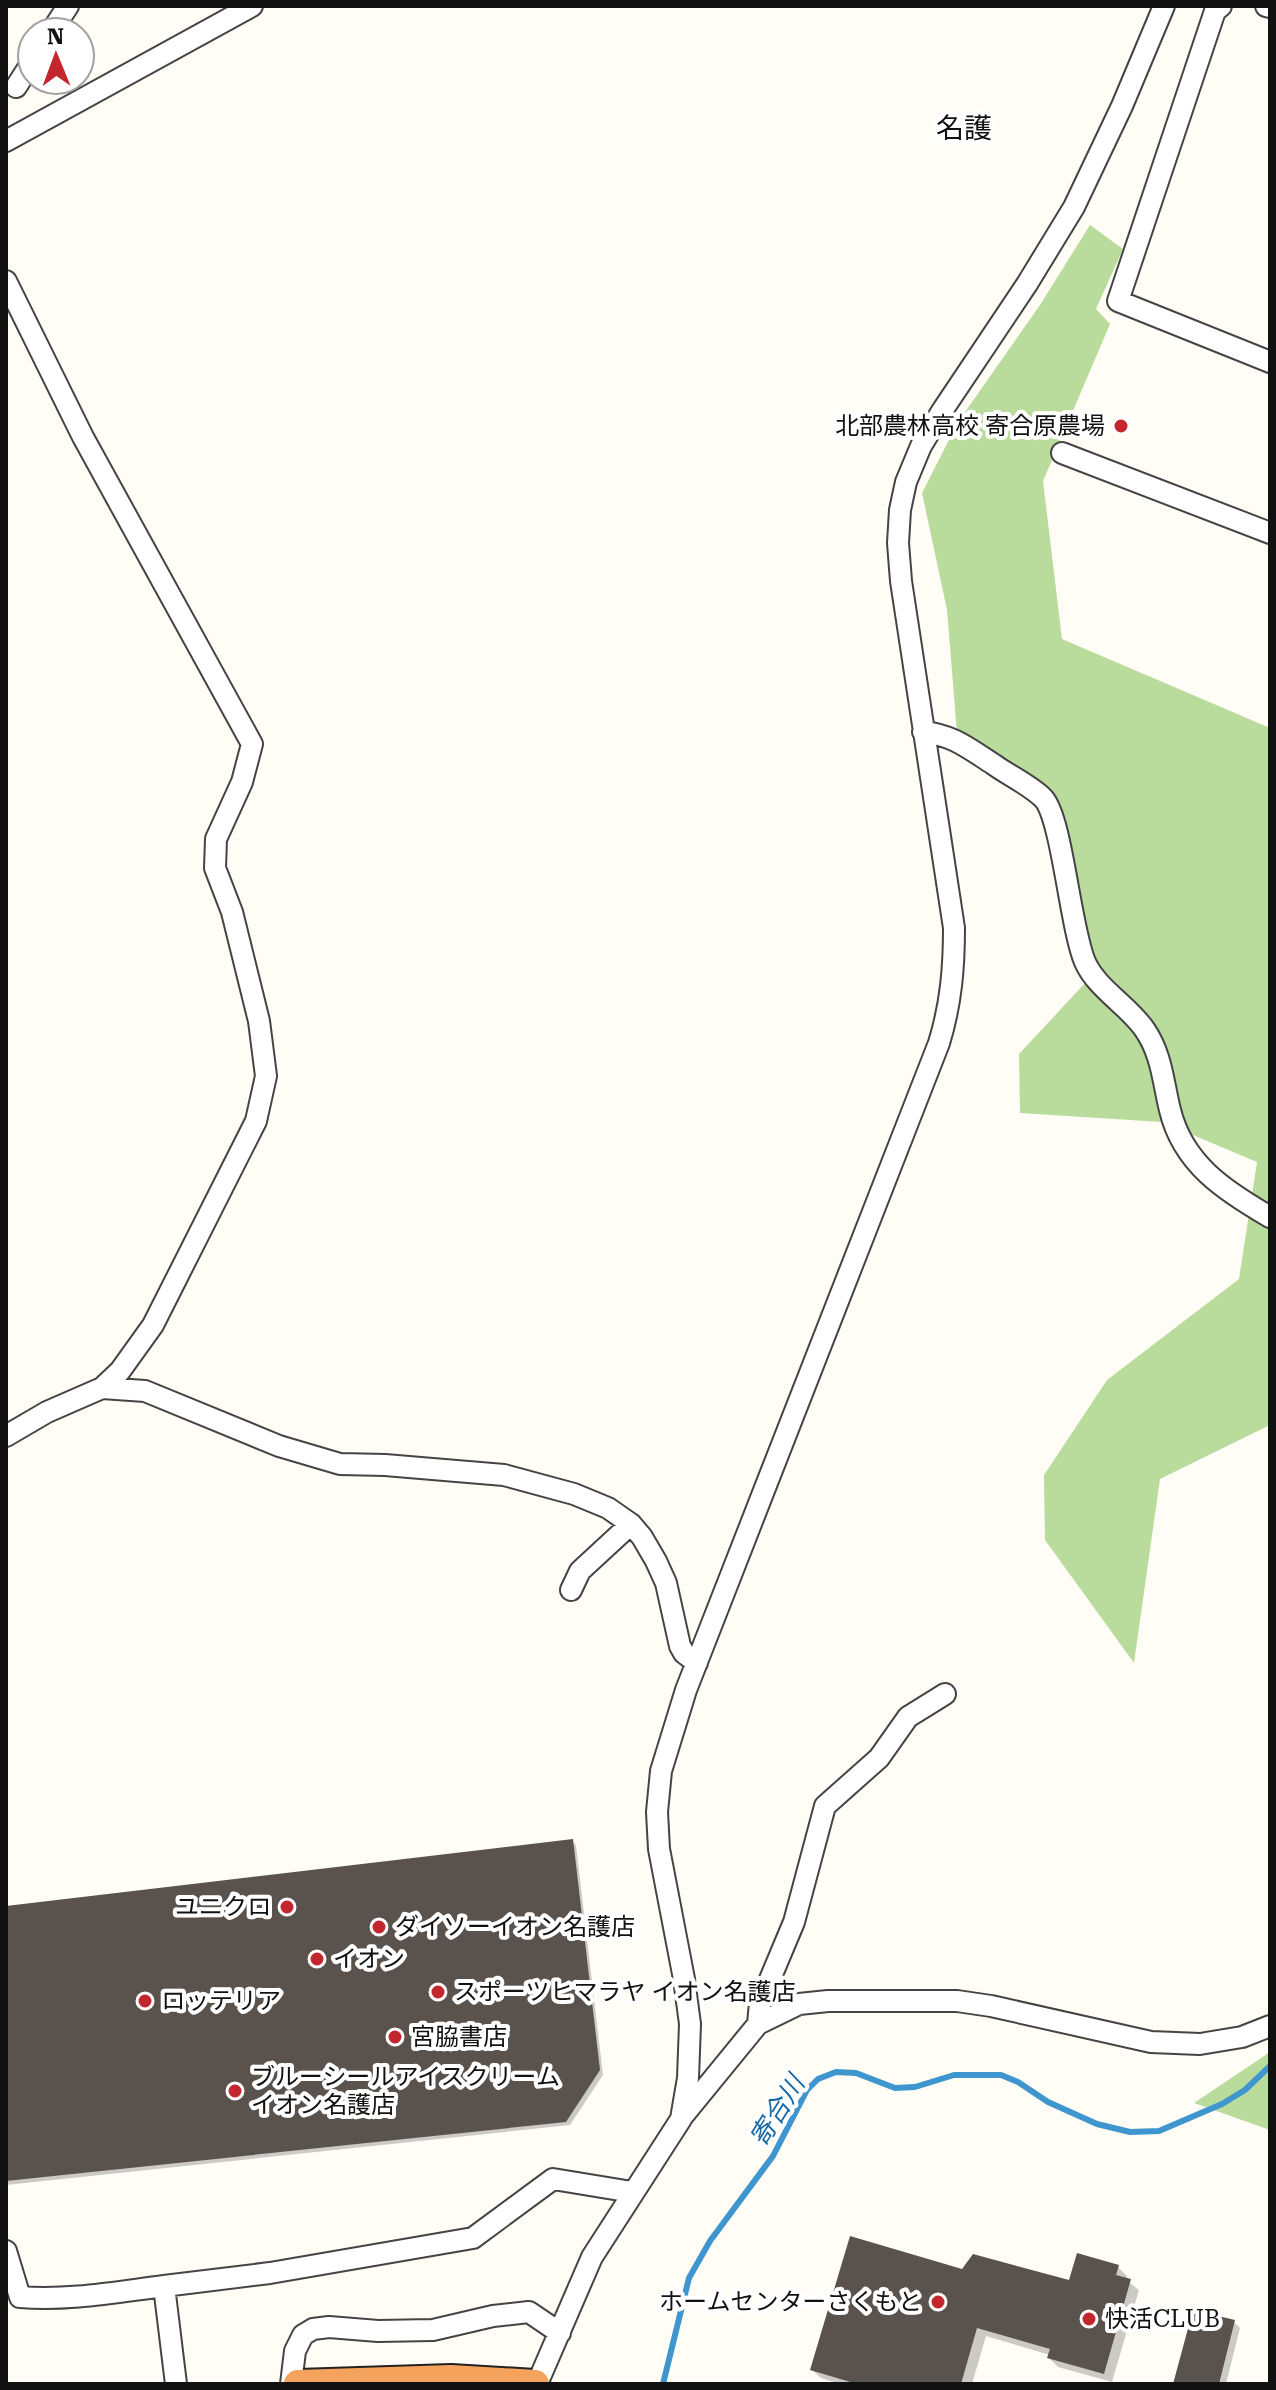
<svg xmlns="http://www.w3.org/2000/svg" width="1276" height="2390" viewBox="0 0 1276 2390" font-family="'Roboto Serif','Noto Sans JP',serif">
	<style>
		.forest { fill: #b9dc9c }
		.shadow { fill: #0003 }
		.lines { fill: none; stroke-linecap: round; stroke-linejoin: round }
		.stream { stroke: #3f96cf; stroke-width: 6 }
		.building { fill: #5a524d }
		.minor-casing { stroke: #444; stroke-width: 24 }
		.highway-casing { stroke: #222; stroke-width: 32 }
		.minor { stroke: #fff; stroke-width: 20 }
		.highway { stroke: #f5a25d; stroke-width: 28 }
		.poi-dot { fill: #c4262e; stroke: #fff; stroke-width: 3 }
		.labels { text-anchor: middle; stroke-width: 8; stroke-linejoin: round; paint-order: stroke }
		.poi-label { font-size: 24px; fill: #111; stroke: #fff; text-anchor: start }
		.water-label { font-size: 26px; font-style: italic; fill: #1768a6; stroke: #fff }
		.quarter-label { font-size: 28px; fill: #111; stroke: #fff }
	</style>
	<rect width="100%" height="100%" fill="#fffdf5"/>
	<path class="forest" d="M1090,225L1123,249L1096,309L1110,324L1043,481L1062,639L1270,728V1425L1160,1479L1134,1663L1045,1540L1044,1475L1107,1380L1239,1279L1257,1162L1162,1122L1020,1113L1019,1054L1086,982L1057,800L957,733L947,610L922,493L958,422L1040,305Z
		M1270,2052V2130L1194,2103Z"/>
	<path class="shadow" d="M572,1841L576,1845L603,2075L570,2125L6,2185V1908Z
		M1118,2267L1127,2276L1126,2280L1139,2290L1112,2382L1058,2367L1049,2358L1050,2355L986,2336L972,2384H840L821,2378L812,2370L963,2271L1071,2283Z
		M1234,2322L1240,2328L1226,2384H1175Z"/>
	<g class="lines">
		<path class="stream" d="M663,2384L689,2278L710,2241L773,2156L807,2090L818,2079L836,2072L856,2073L895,2088L915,2087L954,2075H1001L1018,2082L1048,2102L1097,2124L1130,2132L1159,2131L1222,2104L1245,2090L1270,2066"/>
	</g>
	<path class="building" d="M573,1839L600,2070L566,2122L6,2181V1906Z
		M850,2236L962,2269L973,2254L1069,2280L1077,2253L1119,2265L1116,2275L1131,2279L1104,2374L1047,2358L1050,2349L977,2328L961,2384H857L810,2370Z
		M1193,2310L1235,2320L1219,2384H1173Z"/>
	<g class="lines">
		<defs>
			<path id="minor" d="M1221,6L1215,11L1118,301L1270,362
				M1266,6L1270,7
				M51,32L68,6
				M16,87L32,62
				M6,141L252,6
				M6,281L83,437L252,744L242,782L216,839L215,868L232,912L259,1021L266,1076L256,1121L153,1325L120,1371L102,1388L47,1412L6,1436
				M1062,453L1270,533
				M923,732C953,735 968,748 993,764C1008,775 1030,785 1043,798C1062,817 1070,927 1085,962C1097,989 1129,1006 1145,1030C1162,1055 1163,1082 1170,1110C1183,1164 1225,1191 1270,1217
				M102,1388L145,1391L279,1446L340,1464L385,1465L504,1475L574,1494L608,1508L631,1524L642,1537L656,1561L666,1583L680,1646L684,1653L697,1663
				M571,1590L580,1571L631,1524
				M758,2024L760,2003L794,1922L825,1806L879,1758L908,1717L945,1694
				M682,2117L758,2024L799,2004L828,2001H957L991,2006L1151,2042L1200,2044L1242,2037L1270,2026
				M6,2251L20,2297C68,2301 116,2292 164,2286
				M176,2384L164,2286L270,2273L473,2238L553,2179L632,2192
				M291,2384L295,2351L303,2335L313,2329L329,2327L378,2331L433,2330L493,2316L529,2312L560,2333
				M537,2384L592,2257L681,2119L688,2078L690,2024L684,1979L659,1849L657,1812L661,1771L686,1690L939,1043C951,1004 954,968 954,928L901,581L898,543L900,510L906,482L921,446L942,411L1027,284L1074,207L1122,106L1164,6"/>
			<path id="highway" d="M298,2384L451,2379L535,2384"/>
		</defs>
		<use href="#minor" class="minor-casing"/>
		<use href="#highway" class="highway-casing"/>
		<use href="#minor" class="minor"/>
		<use href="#highway" class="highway"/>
	</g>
	<g class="poi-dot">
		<circle cx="1121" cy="426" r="8"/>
		<circle cx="287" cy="1907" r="8"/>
		<circle cx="379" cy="1927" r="8"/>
		<circle cx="317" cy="1959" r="8"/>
		<circle cx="438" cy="1992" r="8"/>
		<circle cx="145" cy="2001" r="8"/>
		<circle cx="395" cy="2037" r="8"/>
		<circle cx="235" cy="2091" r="8"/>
		<circle cx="938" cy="2302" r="8"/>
		<circle cx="1089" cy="2319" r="8"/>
	</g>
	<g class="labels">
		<g class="poi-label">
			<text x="1105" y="434" text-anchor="end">北部農林高校 寄合原農場</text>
			<text x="271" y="1915" text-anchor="end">ユニクロ</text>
			<text x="395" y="1935">ダイソーイオン名護店</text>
			<text x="333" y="1967">イオン</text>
			<text x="454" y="2000">スポーツヒマラヤ イオン名護店</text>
			<text x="161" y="2009">ロッテリア</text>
			<text x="411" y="2045">宮脇書店</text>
			<text x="251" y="2085">ブルーシールアイスクリーム<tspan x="251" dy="28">イオン名護店</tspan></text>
			<text x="922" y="2310" text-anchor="end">ホームセンターさくもと</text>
			<text x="1105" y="2327">快活CLUB</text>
		</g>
		<g class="water-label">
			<text transform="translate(777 2111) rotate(-58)" y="9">寄合川</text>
		</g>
		<g class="quarter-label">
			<text x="964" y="138">名護</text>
		</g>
	</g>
	<rect width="1276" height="2390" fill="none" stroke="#111111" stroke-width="16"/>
	<g transform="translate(56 56) rotate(359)"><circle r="38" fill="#ffffff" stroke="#a0a0a0" stroke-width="2"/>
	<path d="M0-6L14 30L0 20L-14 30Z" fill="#c4262e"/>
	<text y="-12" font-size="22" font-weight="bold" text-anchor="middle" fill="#111111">N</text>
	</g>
</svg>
